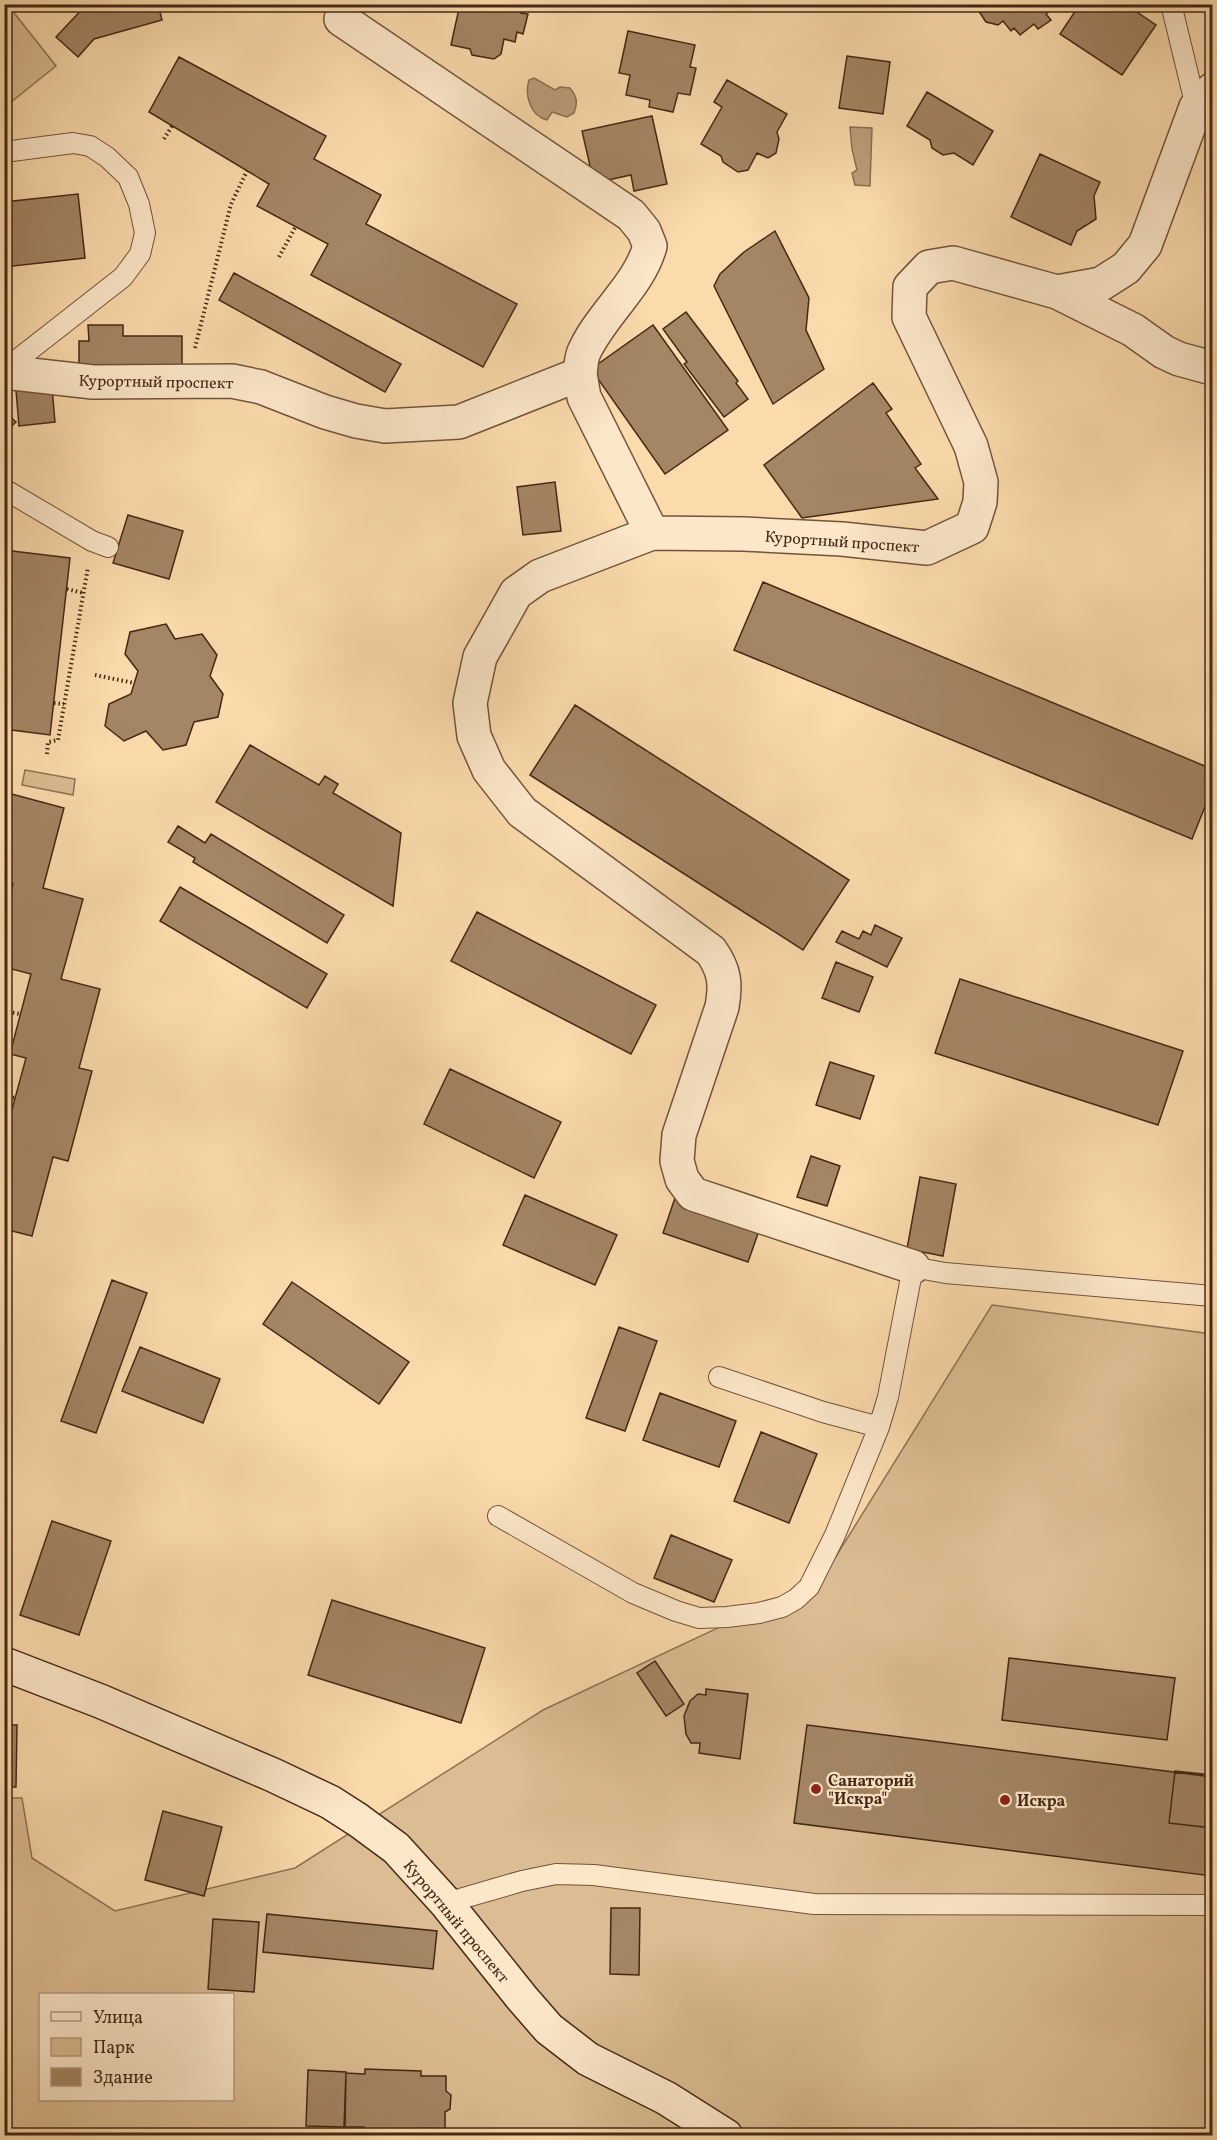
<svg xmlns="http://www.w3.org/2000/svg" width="1217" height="2140" viewBox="0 0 1217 2140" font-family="Vollkorn,serif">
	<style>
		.green { fill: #dcbc92; stroke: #907254; stroke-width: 1.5; fill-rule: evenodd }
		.water { fill: #bd9d79; stroke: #8d6e51; stroke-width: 1.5 }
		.building { fill: #a48564; stroke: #452815; stroke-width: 1.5 }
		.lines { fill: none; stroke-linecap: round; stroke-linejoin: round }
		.lane-casing { stroke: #72543b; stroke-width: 22 }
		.street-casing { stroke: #72543b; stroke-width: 36 }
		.secondary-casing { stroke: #452815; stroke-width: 36 }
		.path { stroke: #452815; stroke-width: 4; stroke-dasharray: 1.5 3; stroke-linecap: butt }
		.lane { stroke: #fce7c9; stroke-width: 20 }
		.street { stroke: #fce7c9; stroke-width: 33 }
		.secondary { stroke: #fce7c9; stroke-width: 33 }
		.poi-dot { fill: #8f2418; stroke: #fce7c9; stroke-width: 2 }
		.labels { text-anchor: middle; stroke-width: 4.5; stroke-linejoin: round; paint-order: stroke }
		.street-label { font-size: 16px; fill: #452815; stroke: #fce7c9 }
		.poi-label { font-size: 16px; font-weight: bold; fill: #452815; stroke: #fce7c9; text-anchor: start }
	</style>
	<rect width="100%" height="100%" fill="#fbdaac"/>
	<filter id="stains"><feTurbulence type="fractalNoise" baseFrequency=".00333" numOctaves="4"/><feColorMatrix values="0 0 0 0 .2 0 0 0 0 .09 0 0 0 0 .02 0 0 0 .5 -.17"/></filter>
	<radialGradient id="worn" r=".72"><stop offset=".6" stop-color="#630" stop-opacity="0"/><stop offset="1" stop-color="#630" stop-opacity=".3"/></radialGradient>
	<path class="green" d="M7,4L56,66L5,107L4,6Z
		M25,770L75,779L73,795L22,785Z
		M992,1305L1212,1334V2135H5L4,1798H22L32,1858L115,1911L295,1868L543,1710L822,1579ZM40,1994H232V2100H40Z"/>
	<path class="water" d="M534,78L555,90L560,87L570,88C577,97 578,102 574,113L567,117L552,112L547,120C531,116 524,96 529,80Z
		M850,127L872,128L870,186L855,185L852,173L857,170L852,149Z"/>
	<path class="building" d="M89,4H158L162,20L94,39L78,57L56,37L85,6Z
		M322,4H357L354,17L321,8Z
		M460,4H523L521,13L528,14L523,34L517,32L515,42L504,39L501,54L494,59L472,55L470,49L451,45Z
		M980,4H1059L1046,14L1051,20L1038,29L1034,24L1020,35L1014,28L1011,31L1003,21L998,25L986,22L980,13Z
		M1080,4H1125L1156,25L1122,75L1060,34Z
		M628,31L695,45L690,67L696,68L690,95L678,93L673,112L649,107L650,100L626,95L630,75L619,73Z
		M847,56L890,62L883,114L839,108Z
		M179,57L326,136L314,159L381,195L366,224L517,304L483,367L311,275L328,244L257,206L269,184L149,112Z
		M727,80L787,114L777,132L779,139L776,153L768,158L757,153L748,170L738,172L723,162L721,156L701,144L722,107L714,102Z
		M927,92L993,131L973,165L954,153L943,155L932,148L930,140L907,126Z
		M652,116L667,184L634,191L631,175L594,183L582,131Z
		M1040,154L1100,182L1094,196L1096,219L1077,231L1071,245L1011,217Z
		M78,194L85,258L4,267V202Z
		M775,231L809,298L806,330L824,369L773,404L714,286L720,274L744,252Z
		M234,273L401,364L385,392L219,300Z
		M686,312L738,381L736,383L748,399L724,417L684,364L687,362L663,329Z
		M88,325H123V336H182V370L79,371V341H89Z
		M653,325L728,430L665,474L591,369Z
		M873,383L892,409L886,413L921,464L915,468L938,499L802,518L764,465Z
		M52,388L55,422L19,426L16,390Z
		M4,411L16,422L4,433Z
		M555,482L561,531L523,535L517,487Z
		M128,515L183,531L169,579L113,563Z
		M4,550L70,558L50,735L4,729Z
		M763,582L1212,769V789L1192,839L734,650Z
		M166,624L175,639L202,634L217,655L210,676L223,694L218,717L194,722L186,745L163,750L146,731L124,741L105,726L109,704L131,694L138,671L125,654L130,632Z
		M575,705L849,880L803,950L530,775Z
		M250,745L319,785L325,776L338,784L333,793L401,833L393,906L216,802Z
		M4,792L64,808L43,888L83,899L61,979L100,989L79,1068L92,1071L68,1161L53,1157L32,1236L4,1229V1139L26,1058L10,1054L31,974L4,967V915L13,884L4,882Z
		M178,826L205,843L211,834L344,915L327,943L193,862L195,858L168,842Z
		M180,887L327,974L307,1008L160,921Z
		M477,912L656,1005L631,1054L451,961Z
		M875,925L902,938L887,967L836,942L842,931L859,939L863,931L871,935Z
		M836,962L873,977L859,1012L822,998Z
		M960,979L1183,1051L1158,1125L935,1053Z
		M830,1062L874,1076L860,1119L816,1105Z
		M450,1069L561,1122L534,1178L424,1124Z
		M811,1156L840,1166L827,1206L797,1197Z
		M920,1177L956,1184L943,1256L907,1249Z
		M525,1195L617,1235L595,1285L503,1245Z
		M676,1195L761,1225L748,1262L663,1233Z
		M112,1280L147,1293L96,1433L61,1421Z
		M292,1282L409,1362L379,1404L263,1324Z
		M619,1327L657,1341L625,1431L586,1418Z
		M140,1347L220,1379L203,1423L122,1391Z
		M660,1393L736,1421L719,1467L643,1440Z
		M761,1432L817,1454L789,1523L734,1501Z
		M52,1521L111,1541L79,1635L20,1615Z
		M671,1535L732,1560L714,1602L654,1578Z
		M332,1600L485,1648L461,1723L308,1675Z
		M1009,1658L1175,1678L1167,1740L1002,1720Z
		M655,1661L684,1704L666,1716L637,1673Z
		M706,1689L748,1694L740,1759L699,1753L700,1743H691L686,1734L684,1716L690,1701L698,1694L706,1695Z
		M4,1725H17L16,1787H4Z
		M807,1725L1212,1777V1876L794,1823Z
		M1175,1771L1212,1775V1828L1169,1823Z
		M163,1811L222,1827L204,1896L145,1880Z
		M611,1908H640L639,1975L610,1974Z
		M267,1914L437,1931L433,1969L263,1952Z
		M213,1919L259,1922L254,1992L208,1989Z
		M365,2069L421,2071V2076H446V2091L451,2095L450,2109L445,2112V2129L420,2128L419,2134L364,2133V2127H345L346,2073L365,2074Z
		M308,2070L346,2072L344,2127L306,2126Z"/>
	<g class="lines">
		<defs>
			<path id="lane" d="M1171,4L1196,107
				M4,152L73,143L90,146L107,157L128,177L139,204L145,233L140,254L123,277L4,370
				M4,489L92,541L108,547
				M719,1377L823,1412L879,1427
				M498,1516L633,1593L676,1611L699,1618L727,1617L759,1613L782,1607L796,1599L809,1587L835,1535L879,1427L888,1397L913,1267L945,1273L1212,1296
				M446,1903L522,1881L556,1874L594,1875L814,1904L1212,1905"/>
			<path id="street" d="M1057,292L1101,284L1126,268L1145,245L1196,107L1212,90
				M4,372L93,382L232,381L261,387L325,412L356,421L385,426L459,422L580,374C581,367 581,358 584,352C601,314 639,286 650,246L644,231L631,215L341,19
				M580,374L584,397L652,533L744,534L842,539L927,548L972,527L980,502L981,482L971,446L909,317L910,287L929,267L953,263L1057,292L1133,330L1164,352L1179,359L1212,368
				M652,533L540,576L516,593L480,657L470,703L474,736L489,770L522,812L711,951C725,971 726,984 722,1007L679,1135L677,1161L682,1179L693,1194L913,1267"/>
			<path id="secondary" d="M4,1664L100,1701L273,1775L330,1802L358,1820L396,1848L446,1903L522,1998L549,2029L588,2059L666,2098L726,2136"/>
		</defs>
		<use href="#lane" class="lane-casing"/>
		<use href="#street" class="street-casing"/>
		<use href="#secondary" class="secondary-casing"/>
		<path class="path" d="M164,139L172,126
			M279,257L296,226
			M195,348L231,204L247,171
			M67,589L83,593
			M95,675L134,683
			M54,703L64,704
			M47,754L48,742L58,740L88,567
			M4,1011L20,1014
			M4,1095L15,1098"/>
		<use href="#lane" class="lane"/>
		<use href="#street" class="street"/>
		<use href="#secondary" class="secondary"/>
	</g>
	<g class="poi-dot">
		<circle cx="816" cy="1789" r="6"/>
		<circle cx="1005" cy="1800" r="6"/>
	</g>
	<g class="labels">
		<g class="street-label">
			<text transform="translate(156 381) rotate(1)" y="6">Курортный проспект</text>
			<text transform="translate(842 541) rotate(4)" y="6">Курортный проспект</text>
			<text transform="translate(457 1921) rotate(50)" y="6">Курортный проспект</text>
		</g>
		<g class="poi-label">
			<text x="828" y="1786">Санаторий<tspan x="828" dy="18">"Искра"</tspan></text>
			<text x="1017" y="1806">Искра</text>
		</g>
	</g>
	<rect width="1217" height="2140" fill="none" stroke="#fbdaac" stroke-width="24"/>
	<rect x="6" y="6" width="1205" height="2128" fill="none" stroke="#452815" stroke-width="3"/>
	<rect x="12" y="12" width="1193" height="2116" fill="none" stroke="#452815" stroke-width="1.5"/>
	<rect x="39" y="1993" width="195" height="108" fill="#fce7c9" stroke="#b39b81" stroke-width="1.5"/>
	<rect x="51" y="2012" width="30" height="9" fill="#fce7c9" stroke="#b39b81" stroke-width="1.5"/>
	<text x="93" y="2023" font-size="18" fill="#452815">Улица</text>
	<rect x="51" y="2038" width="30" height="18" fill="#dcbc92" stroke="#b39b81" stroke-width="1.5"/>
	<text x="93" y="2053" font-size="18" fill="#452815">Парк</text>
	<rect x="51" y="2068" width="30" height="18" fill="#a48564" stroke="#b39b81" stroke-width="1.5"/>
	<text x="93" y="2083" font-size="18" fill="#452815">Здание</text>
	<rect width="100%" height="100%" filter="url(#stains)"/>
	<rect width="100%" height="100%" fill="url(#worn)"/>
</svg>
